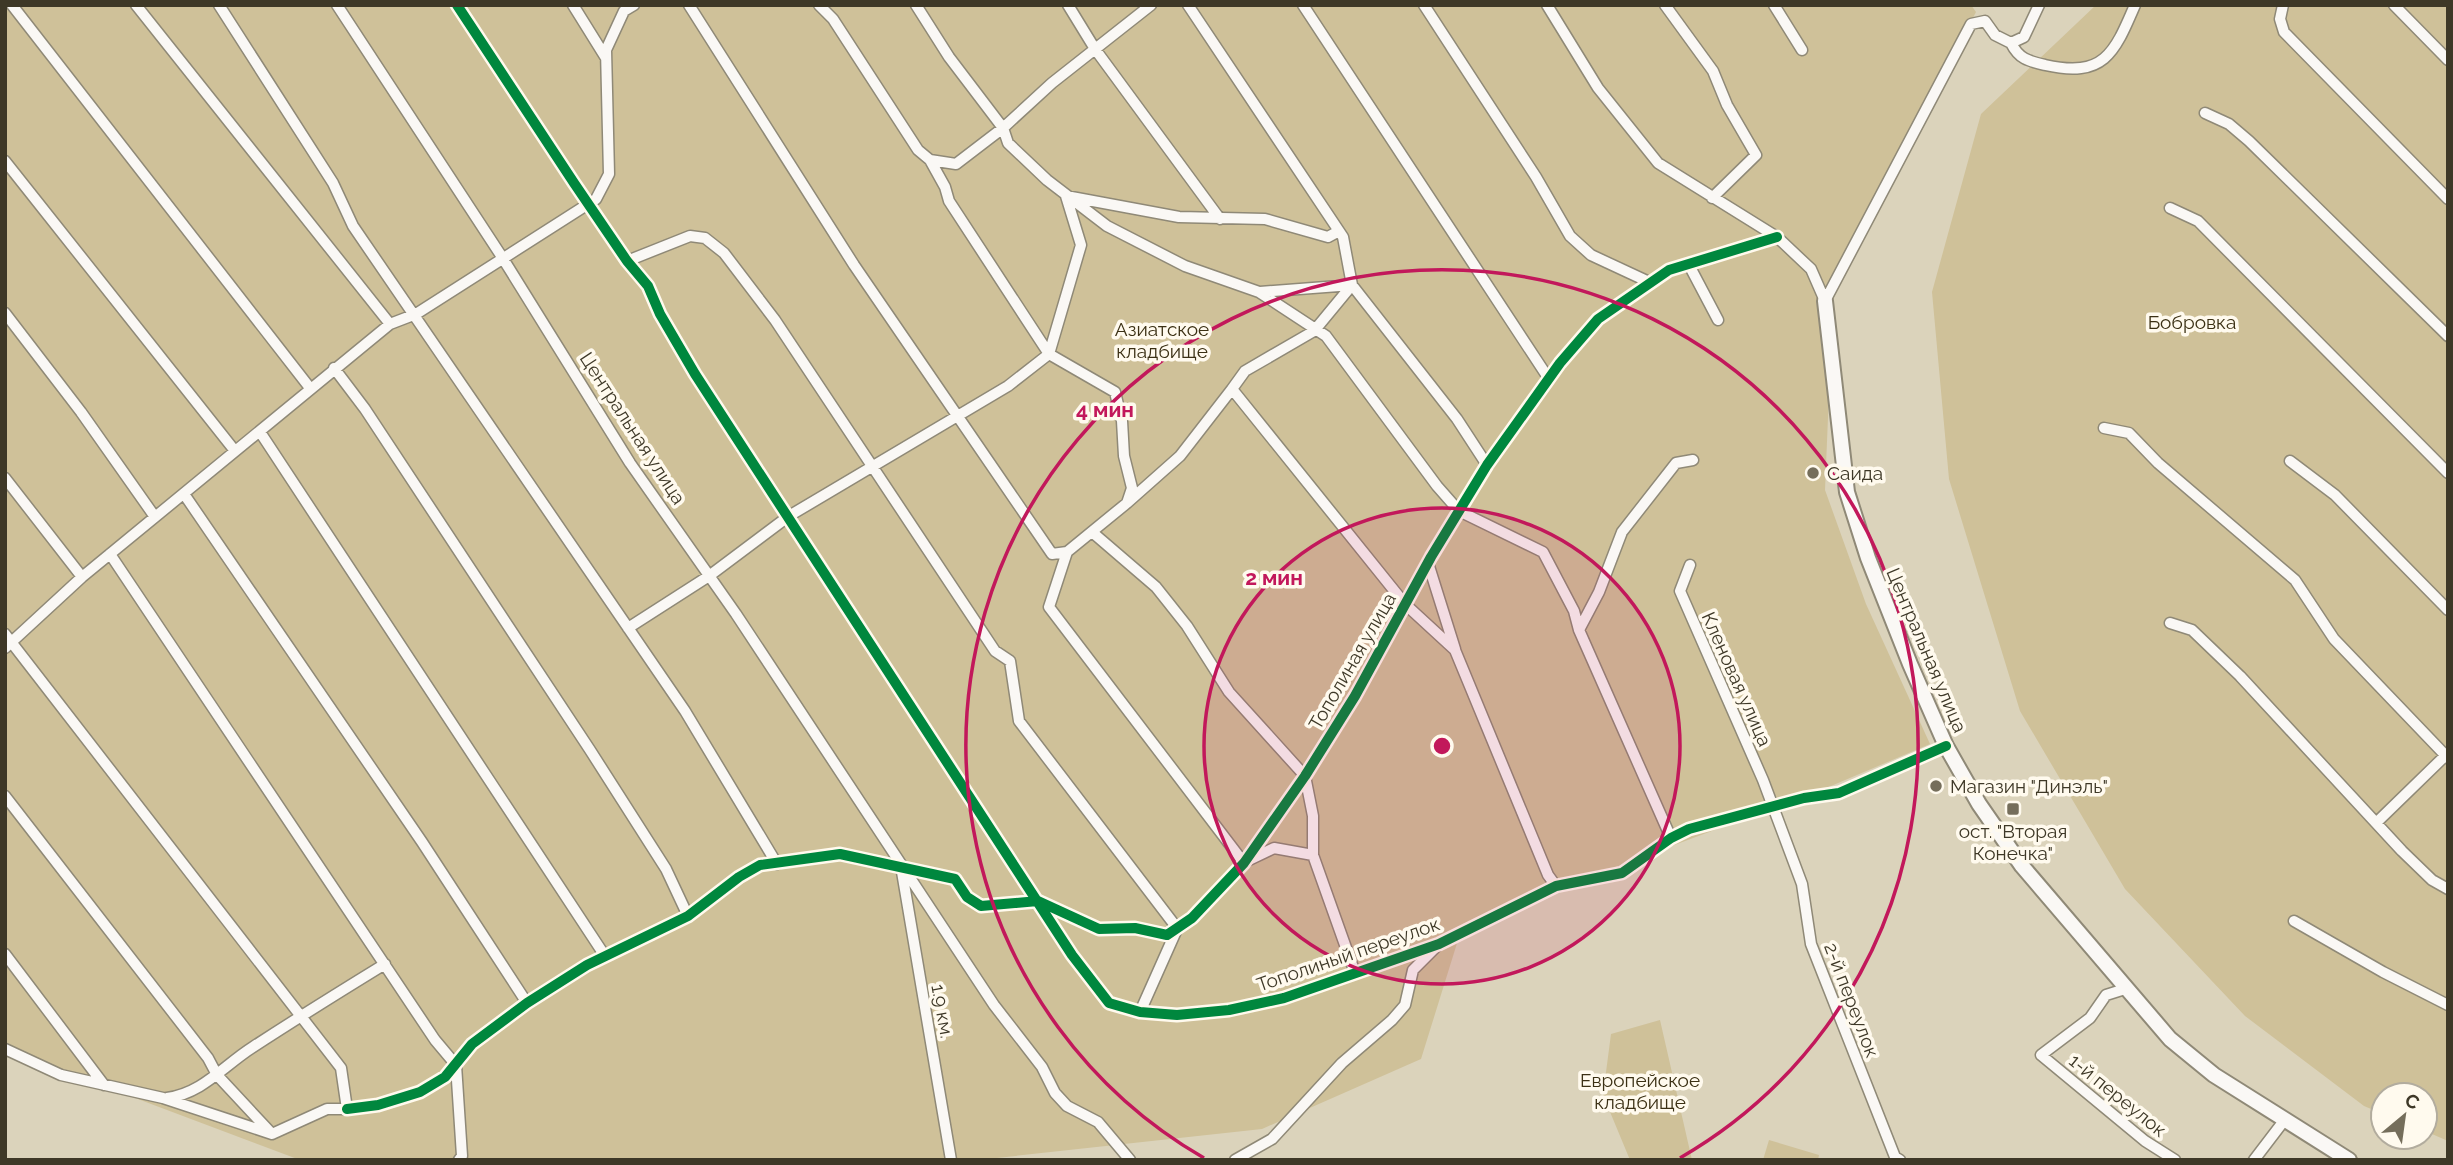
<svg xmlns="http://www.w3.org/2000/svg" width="2453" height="1165" viewBox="0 0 2453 1165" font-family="Raleway,sans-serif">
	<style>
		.green { fill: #cfc199 }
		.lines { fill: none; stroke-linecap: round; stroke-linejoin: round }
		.street-casing { stroke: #8f8977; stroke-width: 13 }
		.secondary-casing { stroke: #8f8977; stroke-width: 18 }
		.street { stroke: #faf8f5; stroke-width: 10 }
		.secondary { stroke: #faf8f5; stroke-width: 14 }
		.cycleway-casing { stroke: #fffaee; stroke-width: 15 }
		.cycleway { stroke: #00873e; stroke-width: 10 }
		.ring { fill: none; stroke: #c2185b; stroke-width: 3.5 }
		.poi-dot { fill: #756e5b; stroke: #fffaee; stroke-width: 2.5 }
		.labels { text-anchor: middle; stroke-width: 7; stroke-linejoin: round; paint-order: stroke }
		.park-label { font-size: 19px; fill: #3b3014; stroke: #fffaee }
		.street-label { font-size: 19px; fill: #3e3827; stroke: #fffaee }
		.poi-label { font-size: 19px; fill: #3e3827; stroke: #fffaee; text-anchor: start }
		.centre { fill: #c2185b; stroke: #fffaee; stroke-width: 3.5 }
		.ring-label { font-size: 21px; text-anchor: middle; font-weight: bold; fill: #c2185b; stroke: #fffaee; stroke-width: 7; stroke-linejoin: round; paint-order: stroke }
	</style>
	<rect width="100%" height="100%" fill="#dbd3bb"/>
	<path class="green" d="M5,5H1971L1976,12L1825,301L1829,393L1825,490L1866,604L1930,744L1824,789L1463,924L1421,1059L1262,1129L978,1160H300L5,1049Z
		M2096,5H2448V1141L2425,1131V1095H2383V1114L2364,1106L2245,1016L2125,889L2020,711L1949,479L1932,292L1981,114Z
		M1660,1020L1692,1160H1630L1603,1095L1611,1034Z
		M1769,1140L1819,1155L1818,1160H1763Z"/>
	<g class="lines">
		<defs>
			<path id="street" d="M12,5L310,388
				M136,5L390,324
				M219,5L333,183L353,226L685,711L777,864
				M337,5L502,257L630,463L736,614L994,1005L1042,1067L1055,1093L1067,1106L1098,1122L1130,1160
				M457,5L574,183L627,261L648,286L660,314L695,374L1072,955L1109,1003L1140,1012L1177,1015L1229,1010L1284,998L1439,944L1556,886L1622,873L1671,838L1689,829L1804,798L1839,793L1946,746
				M573,5L606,58
				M689,5L854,265L1052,554L1067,552L1049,607L1244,863
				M819,5L833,19L918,150L930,160L956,164L1003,128L1052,83L1151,5
				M916,5L949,57L1003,128L1008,143L1047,180L1107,226L1185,266L1259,292L1326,336L1437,486L1459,511
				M1068,5L1095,49L1220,219
				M1188,5L1343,237L1352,285L1457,419L1487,465
				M1303,5L1549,379
				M1424,5L1536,177L1570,236L1591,255L1649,282
				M1547,5L1598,88L1658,163L1777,237L1811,269L1825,301
				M1665,5L1713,71L1727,105L1756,155L1712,198
				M1774,5L1802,50
				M2283,5L2280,19L2284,32L2448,199
				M2394,5L2448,60
				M2011,43C2019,59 2028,61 2045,65C2104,78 2114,54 2135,5
				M2205,113L2229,124L2249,141L2448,336
				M930,160L945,187L949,201L1049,354L1115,392L1122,421L1124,456L1132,488L1127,503L1067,552
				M5,161L235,451
				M2170,208L2198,221L2448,473
				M627,261L690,236L705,238L724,253L775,320L995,651L1010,661L1019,721L1177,928
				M1689,265L1718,320
				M1825,301L1971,24L1985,21L1995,35L2011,43L2024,37L2039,5
				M5,313L81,412L155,517
				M334,368L365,409L590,750L666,869L688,916
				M1232,389L1245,371L1314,331L1352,285L1260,292
				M2104,428L2129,433L2158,463L2295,580L2334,639L2448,758
				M260,432L605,956
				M2290,461L2335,495L2448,610
				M5,478L82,577
				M184,494L422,842L527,1003
				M1127,503L1180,456L1232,389L1405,604L1455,650L1548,875L1556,886
				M1461,512L1543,552L1574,611L1579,630L1671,838
				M1092,532L1156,587L1187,626L1229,692L1305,776
				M110,554L435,1040L456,1065L462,1156L459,1160
				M1428,563L1455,649
				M1690,565L1680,591L1763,780L1802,884L1811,944L1895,1157L1900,1160
				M2170,623L2192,630L2240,676L2402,851L2432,880L2448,889
				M628,628L709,576L789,516L1008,386L1049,354L1081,245L1066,196L1179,217L1265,219L1328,237L1339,231
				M1579,630L1599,592L1622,532L1676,463L1693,460
				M5,634L341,1068L347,1109H327L272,1134L163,1098L61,1075L5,1049
				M5,648L82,577L390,324L416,314L596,199L609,174L606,50L624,11L634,5
				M1305,776L1313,816V855L1355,973
				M5,796L208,1058L217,1075L271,1133
				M2376,823L2448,753
				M1247,861L1274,848L1313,855
				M902,872L951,1160
				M2294,921L2383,972L2448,1005
				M5,954L104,1085
				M2125,989L2106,995L2090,1018L2041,1055L2145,1141L2175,1160
				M1140,1012L1177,929
				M167,1098C203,1093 223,1066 253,1047C296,1019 341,991 385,964
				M347,1109L378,1105L420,1092L445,1077L472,1044L527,1003L587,965L688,916L739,877L760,865L840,854L955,879L967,897L981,906L1038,901L1099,929L1135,928L1167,935L1192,918L1244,863L1305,776L1355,696L1431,557L1487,465L1560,363L1598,319L1669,270L1777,237
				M1235,1160L1272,1139L1342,1063L1392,1020L1405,1005L1413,970L1436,947
				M2254,1160L2283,1122"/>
			<path id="secondary" d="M1825,301L1847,492L1868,558L1910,664L1946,746L1979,804L2022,866L2170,1039L2214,1075L2349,1160"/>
		</defs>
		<use href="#street" class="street-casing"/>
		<use href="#secondary" class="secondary-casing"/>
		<use href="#street" class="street"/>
		<use href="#secondary" class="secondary"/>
		<defs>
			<path id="cycleway" d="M457,5L574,183L627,261L648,286L660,314L695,374L1072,955L1109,1003L1140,1012L1177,1015L1229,1010L1284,998L1439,944L1556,886L1622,873L1671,838L1689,829L1804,798L1839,793L1946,746
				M347,1109L378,1105L420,1092L445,1077L472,1044L527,1003L587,965L688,916L739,877L760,865L840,854L955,879L967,897L981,906L1038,901L1099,929L1135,928L1167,935L1192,918L1244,863L1305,776L1355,696L1431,557L1487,465L1560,363L1598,319L1669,270L1777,237"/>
		</defs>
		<use href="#cycleway" class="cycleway-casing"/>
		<use href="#cycleway" class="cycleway"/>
	</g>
	<circle cx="1442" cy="746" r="238" fill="#c2185b" fill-opacity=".12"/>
	<g class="ring">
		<circle cx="1442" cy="746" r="238"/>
		<path d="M1204 1158A476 476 0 1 1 1680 1158"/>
	</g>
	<g class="poi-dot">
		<circle cx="1813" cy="473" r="7"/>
		<circle cx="1936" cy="786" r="7"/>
		<rect x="2006" y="802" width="14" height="14" rx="3.5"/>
	</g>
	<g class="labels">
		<g class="park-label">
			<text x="2192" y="329">Бобровка</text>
			<text x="1162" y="336">Азиатское<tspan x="1162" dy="22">кладбище</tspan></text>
			<text x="1640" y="1087">Европейское<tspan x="1640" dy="22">кладбище</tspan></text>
		</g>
		<g class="street-label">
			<text transform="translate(633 428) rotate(57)" y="7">Центральная улица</text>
			<text transform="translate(1927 650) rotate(67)" y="7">Центральная улица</text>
			<text transform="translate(1352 661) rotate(-60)" y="7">Тополиная улица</text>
			<text transform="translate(1737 679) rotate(66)" y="7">Кленовая улица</text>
			<text transform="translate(1348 954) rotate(-19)" y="7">Тополиный переулок</text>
			<text transform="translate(1852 1000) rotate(69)" y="7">2-й переулок</text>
			<text transform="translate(943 1011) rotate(80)" y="7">1.9 км.</text>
			<text transform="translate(2118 1095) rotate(39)" y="7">1-й переулок</text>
		</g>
		<g class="poi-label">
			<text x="1827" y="480">Саида</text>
			<text x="1950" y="793">Магазин "Динэль"</text>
			<text x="2013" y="838" text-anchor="middle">ост. "Вторая<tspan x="2013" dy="22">Конечка"</tspan></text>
		</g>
	</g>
	<circle cx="1442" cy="746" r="10" class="centre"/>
	<g class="ring-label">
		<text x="1105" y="417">4 мин</text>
		<text x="1274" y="585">2 мин</text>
	</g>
	<rect width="2453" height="1165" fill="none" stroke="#3e3827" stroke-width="14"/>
	<g transform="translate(2404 1116) rotate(29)"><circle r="33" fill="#fffaee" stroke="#b2ac9e" stroke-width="2"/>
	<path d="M0-5L12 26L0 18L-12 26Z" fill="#756e5b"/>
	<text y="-10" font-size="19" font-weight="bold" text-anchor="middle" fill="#3e3827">С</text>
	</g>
</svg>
